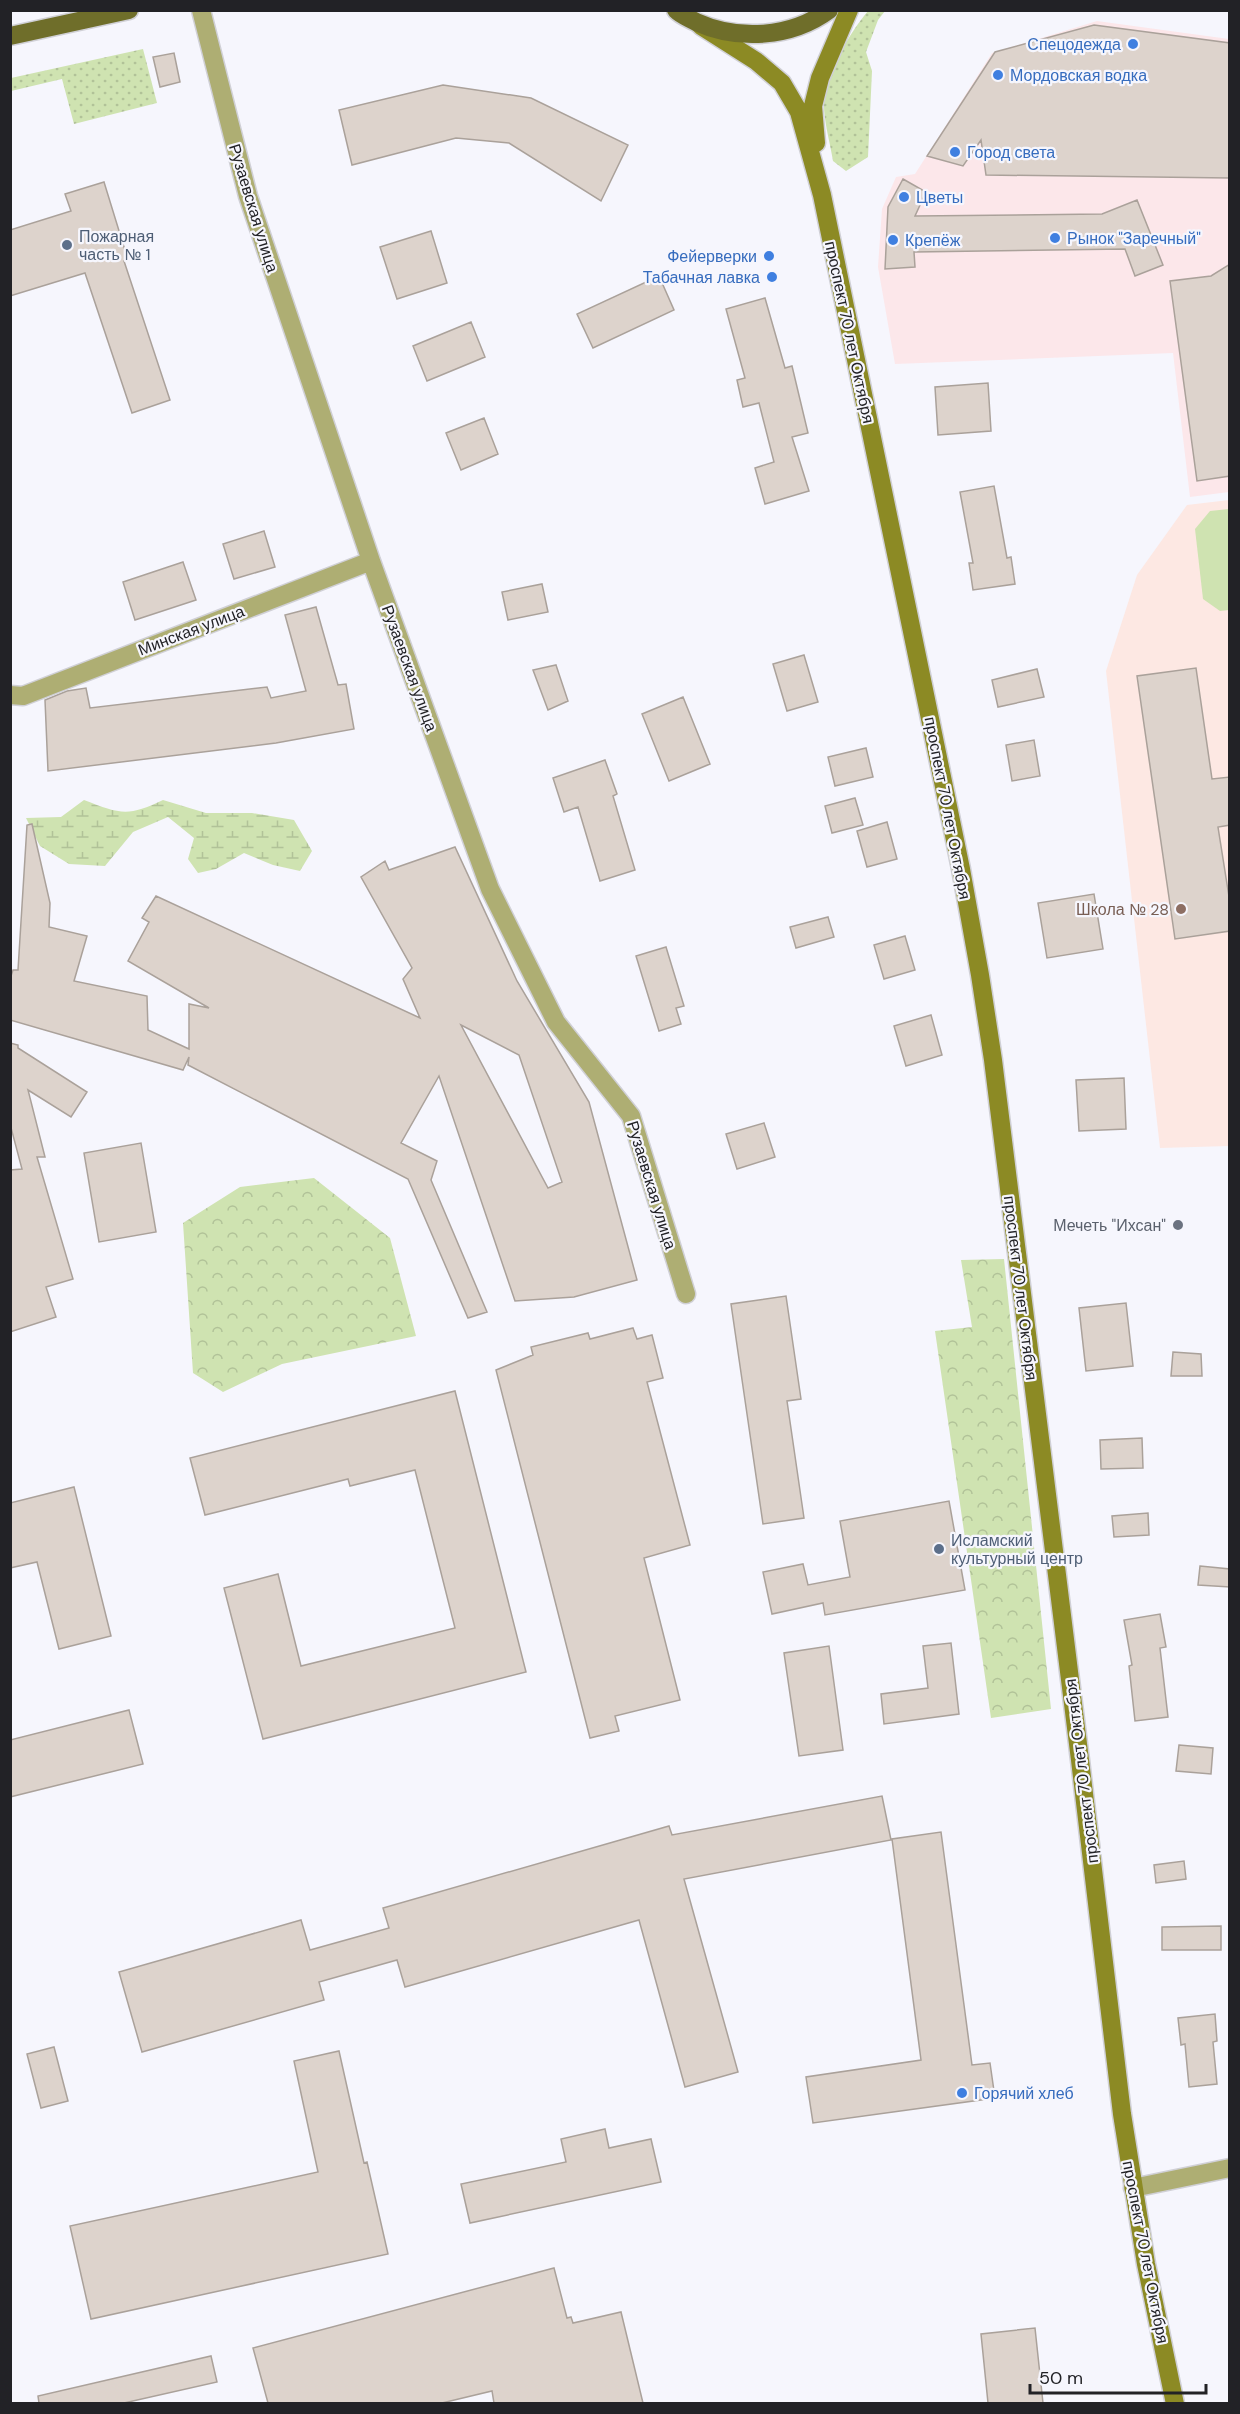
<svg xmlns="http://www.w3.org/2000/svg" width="1240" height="2414" viewBox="0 0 1240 2414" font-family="'DM Sans',sans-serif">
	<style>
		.commercial { fill: #fce7ea }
		.education { fill: #fde8e3 }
		.grass { fill: url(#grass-dots) }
		.forest { fill: url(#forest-crowns) }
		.wetland { fill: url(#wetland-marsh) }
		.pitch { fill: #cfe3b1 }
		.building { fill: #ddd3cc; stroke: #aaa19a; stroke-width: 1.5; fill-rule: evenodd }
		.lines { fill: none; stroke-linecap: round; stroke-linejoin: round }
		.minor-casing { stroke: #d0d0d6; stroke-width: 21 }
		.secondary-casing { stroke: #d0d0d6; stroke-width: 21 }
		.primary-casing { stroke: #d0d0d6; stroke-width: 21 }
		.minor { stroke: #aeae73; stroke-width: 18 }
		.secondary { stroke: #8c8a24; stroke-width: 18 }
		.primary { stroke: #6f6e2a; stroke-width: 18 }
		.shop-dot { fill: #3f7fe0; stroke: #f6f6fd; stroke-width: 2 }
		.service-dot { fill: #5c6f8a; stroke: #f6f6fd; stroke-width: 2 }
		.education-dot { fill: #8d6e63; stroke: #f6f6fd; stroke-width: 2 }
		.worship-dot { fill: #6b7280; stroke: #f6f6fd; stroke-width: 2 }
		.labels { text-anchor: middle; stroke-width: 4.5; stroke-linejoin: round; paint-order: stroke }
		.shop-label { font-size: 16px; fill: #366cbe; stroke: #f6f6fd; text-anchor: start }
		.street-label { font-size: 16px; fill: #222226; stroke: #f6f6fd }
		.service-label { font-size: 16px; fill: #4e5e75; stroke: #f6f6fd; text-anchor: start }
		.education-label { font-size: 16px; fill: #785e54; stroke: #f6f6fd; text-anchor: end }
		.worship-label { font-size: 16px; fill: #5b616d; stroke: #f6f6fd; text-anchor: end }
	</style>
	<defs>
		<pattern id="grass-dots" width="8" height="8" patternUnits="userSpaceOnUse" patternTransform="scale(1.5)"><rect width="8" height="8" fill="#cfe3b1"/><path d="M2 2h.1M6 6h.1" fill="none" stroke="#b1c298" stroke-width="1.8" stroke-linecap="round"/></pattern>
		<pattern id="forest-crowns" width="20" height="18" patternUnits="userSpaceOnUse" patternTransform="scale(1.5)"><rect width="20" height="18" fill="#cfe3b1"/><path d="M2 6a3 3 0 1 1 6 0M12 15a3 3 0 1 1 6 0" fill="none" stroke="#b1c298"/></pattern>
		<pattern id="wetland-marsh" width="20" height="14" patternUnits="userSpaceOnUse" patternTransform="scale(1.5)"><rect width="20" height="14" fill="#cfe3b1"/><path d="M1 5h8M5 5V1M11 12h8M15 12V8" fill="none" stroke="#b1c298"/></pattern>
	</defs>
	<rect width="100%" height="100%" fill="#f6f6fd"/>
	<path class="commercial" d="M1097,21L1229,39V492L1190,497L1173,353L895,364L878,267L882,209L896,177L915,174L992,53Z"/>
	<path class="education" d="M1229,500V1146L1160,1148L1106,671L1137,575L1187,505Z"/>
	<path class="grass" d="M868,11H885L878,20L866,52L872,71L868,157L846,171L833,161C830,142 823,119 824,100C826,73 851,31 868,11Z
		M143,49L157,103L74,124L62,79L11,91V78Z"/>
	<path class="forest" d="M314,1178L390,1238L416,1336L282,1364L223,1392L193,1373L183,1223L240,1187Z
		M1004,1259L1051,1709L991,1718L935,1331L972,1327L961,1260Z"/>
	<path class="wetland" d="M84,800C120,814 128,817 163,800L206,813H252L294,820L312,851L300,871L273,865L244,853L216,869L198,873L188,859L194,838L168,817L133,832L105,866L69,864L40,846L26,818L61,817Z"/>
	<path class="pitch" d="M1229,509V610L1220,611L1203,599L1195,529L1210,511Z"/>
	<path class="building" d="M1094,25L1230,43V178L986,175L981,140L963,166L927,156L995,52Z
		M174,53L180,82L160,87L153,57Z
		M443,85L531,98L628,145L601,201L509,143L456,138L352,165L339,110Z
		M903,179L926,192L915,216L1102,214L1137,200L1163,265L1135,276L1125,249L914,252L915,267L885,269L888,207Z
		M104,182L128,260L124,261L170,400L132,413L85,273L10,296V230L71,211L65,194Z
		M431,231L447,283L397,299L380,247Z
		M1230,264V476L1197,481L1170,281L1211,276Z
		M659,276L674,310L593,348L577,314Z
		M765,298L785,368L792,366L808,433L792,437L809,491L765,504L755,468L774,462L759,403L743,407L737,380L745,378L726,309Z
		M471,322L485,357L427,381L413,346Z
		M988,383L991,431L938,435L935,387Z
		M484,418L498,454L461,470L446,433Z
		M994,486L1007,558L1011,557L1015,584L973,590L969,563H973L960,492Z
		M264,531L275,567L234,579L223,544Z
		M183,562L196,600L135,620L123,582Z
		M542,584L548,612L508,620L502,592Z
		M316,607L338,685L346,684L354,729L276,743L48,771L45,700L67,691L86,688L90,708L267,687L271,698L306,691L285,615Z
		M804,655L818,702L787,711L773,664Z
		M556,665L568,701L548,710L533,670Z
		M1196,668L1212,779L1230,777V825L1218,827L1230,903V931L1175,939L1137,676Z
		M1037,669L1044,697L998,707L992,680Z
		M683,697L710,764L669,781L642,714Z
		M1034,740L1040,776L1012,781L1006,745Z
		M866,748L873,777L835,786L828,757Z
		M605,760L617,794L613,796L635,870L600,881L578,807L564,812L553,778Z
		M855,798L863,825L832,833L825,806Z
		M887,822L897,859L867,867L857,831Z
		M32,824L50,903L49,927L87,936L74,981L147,996L148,1030L189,1049V1004L209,1008L128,961L149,922L142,918L156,896L420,1018L403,979L412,968L361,877L385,861L389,870L455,847L517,981L589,1102L637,1280L574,1297L515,1301L439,1076L401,1143L437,1161L431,1180L487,1312L468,1318L408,1179L188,1065L189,1057L183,1070L10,1020V979L13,970H18L27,825ZM461,1025L519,1055L562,1182L548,1188Z
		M1094,894L1103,949L1047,958L1038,903Z
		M828,917L834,937L796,948L790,927Z
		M905,936L915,970L884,979L874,945Z
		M666,947L684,1006L676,1008L681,1024L659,1031L636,956Z
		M931,1015L942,1055L906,1066L894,1026Z
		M10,1043L18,1045V1048L87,1092L71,1117L28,1090L45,1157H37L73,1279L46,1287L56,1317L10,1332V1170L22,1169L10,1124Z
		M1124,1078L1126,1129L1079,1131L1076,1080Z
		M764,1123L775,1157L737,1169L726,1134Z
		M141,1143L156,1232L99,1242L84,1153Z
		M786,1296L801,1399L787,1401L804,1518L763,1524L731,1304Z
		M1126,1303L1133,1366L1086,1371L1079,1308Z
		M633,1328L637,1339L652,1335L663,1378L647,1382L690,1545L644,1558L680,1700L615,1716L619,1731L590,1738L496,1370L533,1355L531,1347L588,1333L590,1339Z
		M1173,1352L1201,1354L1202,1376H1171Z
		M455,1391L526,1672L263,1739L224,1588L278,1574L301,1666L455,1628L415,1470L350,1486L348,1479L205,1515L190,1458Z
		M1142,1438L1143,1468L1101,1469L1100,1440Z
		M74,1487L111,1636L59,1649L37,1562L10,1568V1503Z
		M949,1501L965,1590L825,1615L823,1603L772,1614L763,1572L803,1564L808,1585L850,1577L840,1521Z
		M1148,1513L1149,1535L1114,1537L1112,1516Z
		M1200,1566L1230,1569V1587L1198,1585Z
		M1160,1614L1166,1647L1160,1648L1168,1717L1135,1721L1129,1666L1132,1665L1124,1620Z
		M951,1643L959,1714L884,1724L881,1694L928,1688L923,1646Z
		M829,1646L843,1750L799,1756L784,1653Z
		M129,1710L143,1764L10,1797V1740Z
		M1179,1745L1213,1748L1211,1774L1176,1771Z
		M882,1796L891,1840L684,1879L738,2072L685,2087L639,1920L405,1987L397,1960L319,1982L324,2000L142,2052L119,1972L301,1920L310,1950L389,1928L383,1908L669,1826L672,1835Z
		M941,1832L972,2065L990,2063L995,2098L813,2123L806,2077L921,2060L892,1839Z
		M1184,1861L1186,1879L1156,1883L1154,1865Z
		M1221,1926V1950H1162V1927Z
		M1215,2014L1217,2041L1213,2042L1217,2084L1189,2087L1185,2044L1181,2045L1178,2018Z
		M54,2047L68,2101L41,2108L27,2054Z
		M339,2051L364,2163L367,2162L388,2254L91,2319L70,2226L318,2172L294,2061Z
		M605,2129L609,2148L651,2139L661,2182L470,2223L461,2184L566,2162L561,2139Z
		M554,2268L567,2318L571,2317L573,2323L621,2312L643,2403H494L492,2391L442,2403H268L253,2348Z
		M1035,2328L1043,2403H988L981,2334Z
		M211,2356L217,2382L124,2403H39L38,2396Z"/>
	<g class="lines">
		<defs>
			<path id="minor" d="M201,10L248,196L371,561L490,889L556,1022L631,1116L686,1294
				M10,695L23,696L371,561
				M1133,2188L1230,2168"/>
			<path id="secondary" d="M701,26L756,61L782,83L799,112L822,195L961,869L980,975L993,1060L1080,1760L1122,2114L1146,2264L1175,2404
				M816,143L813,106L820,78L849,10"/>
			<path id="primary" d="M676,10C682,16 689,18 696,22C738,41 791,38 829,10
				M10,36L129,10"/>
		</defs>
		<use href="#minor" class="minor-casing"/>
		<use href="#secondary" class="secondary-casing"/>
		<use href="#primary" class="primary-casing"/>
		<use href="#minor" class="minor"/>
		<use href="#secondary" class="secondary"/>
		<use href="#primary" class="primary"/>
	</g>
	<g class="shop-dot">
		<circle cx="1133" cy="44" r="6"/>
		<circle cx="998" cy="75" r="6"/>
		<circle cx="955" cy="152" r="6"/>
		<circle cx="904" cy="197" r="6"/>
		<circle cx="1055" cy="238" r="6"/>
		<circle cx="893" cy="240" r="6"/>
		<circle cx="769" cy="256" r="6"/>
		<circle cx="772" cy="277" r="6"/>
		<circle cx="962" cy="2093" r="6"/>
	</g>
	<g class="service-dot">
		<circle cx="67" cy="245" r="6"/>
		<circle cx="939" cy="1549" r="6"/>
	</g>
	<circle class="education-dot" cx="1181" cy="909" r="6"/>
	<circle class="worship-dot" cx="1178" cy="1225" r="6"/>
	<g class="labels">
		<g class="shop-label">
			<text x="1121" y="50" text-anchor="end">Спецодежда</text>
			<text x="1010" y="81">Мордовская водка</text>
			<text x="967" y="158">Город света</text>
			<text x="916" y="203">Цветы</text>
			<text x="1067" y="244">Рынок "Заречный"</text>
			<text x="905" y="246">Крепёж</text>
			<text x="757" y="262" text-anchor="end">Фейерверки</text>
			<text x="760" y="283" text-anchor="end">Табачная лавка</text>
			<text x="974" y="2099">Горячий хлеб</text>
		</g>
		<g class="street-label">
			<text transform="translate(254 208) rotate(73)" y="6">Рузаевская улица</text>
			<text transform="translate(850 332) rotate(78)" y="6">проспект 70 лет Октября</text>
			<text transform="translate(191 630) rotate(-21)" y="6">Минская улица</text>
			<text transform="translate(410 668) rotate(70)" y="6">Рузаевская улица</text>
			<text transform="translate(948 808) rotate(79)" y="6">проспект 70 лет Октября</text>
			<text transform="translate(652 1185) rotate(73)" y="6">Рузаевская улица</text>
			<text transform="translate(1021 1288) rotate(83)" y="6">проспект 70 лет Октября</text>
			<text transform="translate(1081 1771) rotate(-97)" y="6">проспект 70 лет Октября</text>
			<text transform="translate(1146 2252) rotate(79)" y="6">проспект 70 лет Октября</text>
		</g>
		<g class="service-label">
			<text x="79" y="242">Пожарная<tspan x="79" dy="18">часть № 1</tspan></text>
			<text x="951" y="1546">Исламский<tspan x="951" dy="18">культурный центр</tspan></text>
		</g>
		<g class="education-label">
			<text x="1169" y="915">Школа № 28</text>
		</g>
		<g class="worship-label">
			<text x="1166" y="1231">Мечеть "Ихсан"</text>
		</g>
	</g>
	<rect width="1240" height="2414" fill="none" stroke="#222226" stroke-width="24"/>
	<path d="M1030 2384v9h176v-9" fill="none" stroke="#222226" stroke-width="3"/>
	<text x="1039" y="2384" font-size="18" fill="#222226" stroke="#f6f6fd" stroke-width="4.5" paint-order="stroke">50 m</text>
</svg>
